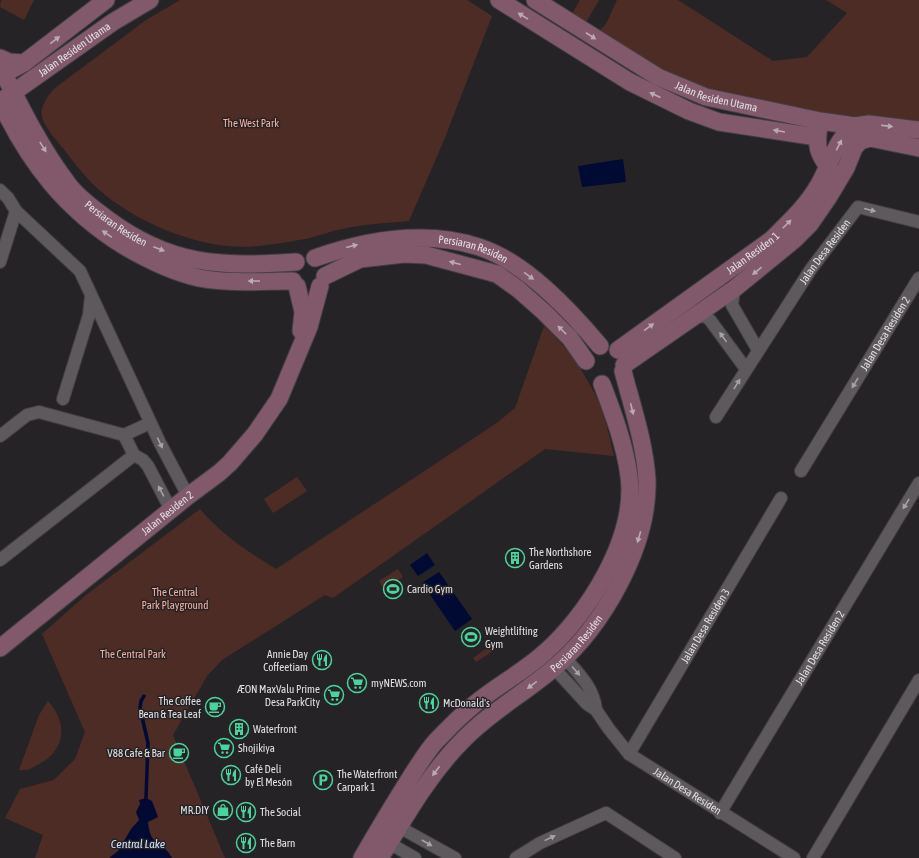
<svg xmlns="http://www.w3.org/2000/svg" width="919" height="858" viewBox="0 0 919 858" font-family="'Asap Condensed',sans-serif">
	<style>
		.green { fill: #4e2c26 }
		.water { fill: #000a32 }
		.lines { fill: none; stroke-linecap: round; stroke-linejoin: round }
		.stream { stroke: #000a32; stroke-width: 3.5 }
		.street-casing { stroke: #423f42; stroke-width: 14 }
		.secondary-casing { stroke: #423f42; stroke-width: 19 }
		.street { stroke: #5d595c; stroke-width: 12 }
		.secondary { stroke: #82596a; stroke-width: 17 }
		.oneway { fill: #bcaab2 }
		.oneway2 { fill: #a6a3a6 }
		.labels { text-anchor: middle; stroke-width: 3; stroke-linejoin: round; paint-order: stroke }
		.street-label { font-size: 11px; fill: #e2e0e2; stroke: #262326 }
		.park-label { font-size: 11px; fill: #f8af9f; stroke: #262326 }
		.poi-label { font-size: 11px; fill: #e2e0e2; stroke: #262326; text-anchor: start }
		.water-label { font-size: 12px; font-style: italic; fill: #cfe0fe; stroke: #262326 }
	</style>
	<rect width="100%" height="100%" fill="#262326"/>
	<path class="green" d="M1,0H34L24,20L0,7Z
		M180,0H467L492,16L444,140L409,221C386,223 364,224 342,229C331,231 321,235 310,238C294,241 276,244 259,246C205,252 137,224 97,188C84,176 73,161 62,147C43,123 31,114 55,88L146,20Z
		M580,0H599L585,24L597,33L606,24L617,0H678L773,61L807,57L847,13L826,0H919V125L821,117L726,94L667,75L570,17Z
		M544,326C567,345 585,374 598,400C606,417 609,438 614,456L545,449L333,598L325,595L222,660L207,676L173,735L225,858H35L43,835L5,818L20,789L54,780L75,759L85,732L42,634L86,595L200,509C222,535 247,551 276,569L432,466L498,422L515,408Z
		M297,477L307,491L273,513L264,499Z
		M398,569L403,577L384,589L379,581Z
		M490,646L493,651L476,662L473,658Z
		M48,701C68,723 66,750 39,764C32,768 28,771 19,770L39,715Z"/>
	<path class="water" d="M623,159L626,182L582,187L578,166Z
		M427,553L435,565L418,576L410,565Z
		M439,572L472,619L455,631L422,583Z
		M146,798L152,801L158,817L148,822C150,848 163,840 172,858H109L118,851L131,829L139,820L136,812L140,804L139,800Z"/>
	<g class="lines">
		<path class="stream" d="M144,696L141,701L140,708L148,743L146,798"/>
		<defs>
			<g id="street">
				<path d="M0,190L8,198L16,211L80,271L160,443L188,496"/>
				<path d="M0,262L16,211"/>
				<path d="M734,289L732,305L758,350"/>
				<path d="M694,317L705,316L710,320L746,369"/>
				<path d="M63,399L89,315L91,296"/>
				<path id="s1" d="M716,417L811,269L858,207L919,222"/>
				<path d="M150,423L124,435L134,455L143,460L148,466L171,510"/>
				<path d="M0,436L27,415L39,412L124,435"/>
				<path id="s2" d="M801,471L919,278"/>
				<path d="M0,560L134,455"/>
				<path d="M565,658C579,674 594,688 596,710"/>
				<path id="s3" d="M554,668L587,704L596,710L609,729L629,754L794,858"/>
				<path id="s4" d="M629,754L781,498"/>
				<path id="s5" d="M720,813L919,483"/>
				<path d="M399,827L455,858"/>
				<path d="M389,843L415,858"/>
				<path d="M516,858L540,843L606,813L675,858"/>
				<path d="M813,858L919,680"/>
			</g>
			<g id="secondary">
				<path d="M499,0L630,82L689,111L719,122L817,137"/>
				<path id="s6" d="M535,0L658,77L706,97L820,121L855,126L869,124L919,130"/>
				<path d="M0,58L9,62L24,63"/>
				<path id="s7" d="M4,74C23,112 42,150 68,184C78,198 93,208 106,218C170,266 220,267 296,262"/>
				<path d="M0,76L24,63L106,0"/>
				<path id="s8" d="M4,99L113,22L150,0"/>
				<path d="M0,101C29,163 66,210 124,246C148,260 172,272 199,278C230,284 262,281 293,281"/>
				<path d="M819,126C816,146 817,152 829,168"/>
				<path d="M860,141L870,138L919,148"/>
				<path id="s9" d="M315,258C366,240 426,230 479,247C525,262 569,309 600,346"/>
				<path d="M325,276L360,259L404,254L426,255L497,274L518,289L544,312L570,338L586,361"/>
				<path d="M297,286L303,312L301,331"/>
				<path id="s10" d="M618,350L771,240C788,223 806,207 818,186C830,167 835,138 855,126"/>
				<path d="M624,365L734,289L794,240L810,224L828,198L846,168L854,148L860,141"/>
				<path id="s11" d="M0,648L188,496L219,473L230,463L255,434L279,399L309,327L320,286"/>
				<path d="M362,858C378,830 395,802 412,775C420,763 427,751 436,741C447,730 457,719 469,709C491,689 519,675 542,655C587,617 637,538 629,476C625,445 613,413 602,384"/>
				<path id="s12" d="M380,858C405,817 429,774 463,740C491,711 525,693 555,667C604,625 649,545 647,480C645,444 632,406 623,371"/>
			</g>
		</defs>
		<use href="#street" class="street-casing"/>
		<use href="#secondary" class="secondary-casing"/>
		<use href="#street" class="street"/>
		<use href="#secondary" class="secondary"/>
	</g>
	<defs><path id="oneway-solid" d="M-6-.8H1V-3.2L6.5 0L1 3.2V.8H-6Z"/></defs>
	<g class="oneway">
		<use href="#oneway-solid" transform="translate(523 16) rotate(-148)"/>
		<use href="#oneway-solid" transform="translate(591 36) rotate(33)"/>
		<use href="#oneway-solid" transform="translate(55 40) rotate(-37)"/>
		<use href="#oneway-solid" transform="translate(655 95) rotate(-155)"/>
		<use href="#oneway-solid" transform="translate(887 126) rotate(7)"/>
		<use href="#oneway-solid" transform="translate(779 131) rotate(-170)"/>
		<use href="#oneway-solid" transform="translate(839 145) rotate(-63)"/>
		<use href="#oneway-solid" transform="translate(43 147) rotate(58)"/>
		<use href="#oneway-solid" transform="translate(787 224) rotate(-45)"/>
		<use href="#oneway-solid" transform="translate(107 234) rotate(-146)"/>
		<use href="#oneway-solid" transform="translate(352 246) rotate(-14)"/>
		<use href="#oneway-solid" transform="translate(159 249) rotate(21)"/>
		<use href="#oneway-solid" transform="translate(455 263) rotate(-165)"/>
		<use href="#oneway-solid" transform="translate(757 271) rotate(141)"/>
		<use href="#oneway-solid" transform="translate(529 276) rotate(36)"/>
		<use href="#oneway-solid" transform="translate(254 281) rotate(-180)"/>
		<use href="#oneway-solid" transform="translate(649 327) rotate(-36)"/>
		<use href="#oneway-solid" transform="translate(562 330) rotate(-135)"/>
		<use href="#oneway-solid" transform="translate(632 409) rotate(76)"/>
		<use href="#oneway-solid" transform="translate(639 537) rotate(106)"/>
		<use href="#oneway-solid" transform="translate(532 685) rotate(143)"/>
		<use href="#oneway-solid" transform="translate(436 771) rotate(127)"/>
	</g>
	<g class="oneway2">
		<use href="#oneway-solid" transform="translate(870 210) rotate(14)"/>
		<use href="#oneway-solid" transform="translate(723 337) rotate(-126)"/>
		<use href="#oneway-solid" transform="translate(855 383) rotate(121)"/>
		<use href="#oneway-solid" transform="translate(737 384) rotate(-58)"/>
		<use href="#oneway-solid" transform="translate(160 443) rotate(64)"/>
		<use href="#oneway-solid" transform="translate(161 491) rotate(-118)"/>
		<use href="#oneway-solid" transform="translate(906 504) rotate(122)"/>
		<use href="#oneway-solid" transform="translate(576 671) rotate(49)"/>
		<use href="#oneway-solid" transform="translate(550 838) rotate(-26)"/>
		<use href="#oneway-solid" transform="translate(427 843) rotate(30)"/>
	</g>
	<defs>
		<symbol id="building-ring" viewBox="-11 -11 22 22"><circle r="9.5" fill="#262326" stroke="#49d49d" stroke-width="1.5"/><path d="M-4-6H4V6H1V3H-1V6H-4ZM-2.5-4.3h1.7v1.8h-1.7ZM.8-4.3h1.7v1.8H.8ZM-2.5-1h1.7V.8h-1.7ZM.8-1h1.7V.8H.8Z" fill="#49d49d"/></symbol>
		<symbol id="stadium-ring" viewBox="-11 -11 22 22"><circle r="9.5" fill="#262326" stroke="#49d49d" stroke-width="1.5"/><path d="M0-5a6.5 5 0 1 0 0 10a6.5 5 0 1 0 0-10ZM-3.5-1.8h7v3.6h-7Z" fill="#49d49d"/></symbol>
		<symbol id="restaurant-ring" viewBox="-11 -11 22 22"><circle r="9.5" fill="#262326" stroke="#49d49d" stroke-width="1.5"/><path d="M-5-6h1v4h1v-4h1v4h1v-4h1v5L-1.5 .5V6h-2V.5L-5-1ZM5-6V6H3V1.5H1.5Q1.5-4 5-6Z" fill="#49d49d"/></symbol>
		<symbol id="supermarket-ring" viewBox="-11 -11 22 22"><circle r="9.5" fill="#262326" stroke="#49d49d" stroke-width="1.5"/><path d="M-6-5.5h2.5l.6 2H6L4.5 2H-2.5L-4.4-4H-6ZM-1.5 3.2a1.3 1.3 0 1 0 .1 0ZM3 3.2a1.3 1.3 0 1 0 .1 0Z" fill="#49d49d"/></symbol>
		<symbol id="cafe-ring" viewBox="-11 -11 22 22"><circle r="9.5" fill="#262326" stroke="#49d49d" stroke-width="1.5"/><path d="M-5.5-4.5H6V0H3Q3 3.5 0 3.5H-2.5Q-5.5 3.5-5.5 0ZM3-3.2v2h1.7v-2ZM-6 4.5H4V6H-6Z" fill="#49d49d"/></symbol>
		<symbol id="parking-ring" viewBox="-11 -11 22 22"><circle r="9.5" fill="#262326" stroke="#49d49d" stroke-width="1.5"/><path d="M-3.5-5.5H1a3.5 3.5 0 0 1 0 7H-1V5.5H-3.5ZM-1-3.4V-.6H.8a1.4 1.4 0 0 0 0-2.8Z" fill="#49d49d"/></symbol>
		<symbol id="shop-ring" viewBox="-11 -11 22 22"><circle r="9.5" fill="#262326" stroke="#49d49d" stroke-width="1.5"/><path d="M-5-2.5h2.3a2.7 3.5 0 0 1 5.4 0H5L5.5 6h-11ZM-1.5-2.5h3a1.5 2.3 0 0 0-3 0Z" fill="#49d49d"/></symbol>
	</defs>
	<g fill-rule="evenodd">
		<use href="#building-ring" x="504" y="547" width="22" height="22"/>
		<use href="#stadium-ring" x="382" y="578" width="22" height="22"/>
		<use href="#stadium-ring" x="460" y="626" width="22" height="22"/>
		<use href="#restaurant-ring" x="311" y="649" width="22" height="22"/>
		<use href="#supermarket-ring" x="346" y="672" width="22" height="22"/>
		<use href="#supermarket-ring" x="323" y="684" width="22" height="22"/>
		<use href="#restaurant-ring" x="418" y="692" width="22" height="22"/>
		<use href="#cafe-ring" x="204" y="696" width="22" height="22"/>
		<use href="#building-ring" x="228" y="718" width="22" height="22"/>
		<use href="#supermarket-ring" x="213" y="737" width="22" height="22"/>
		<use href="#cafe-ring" x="168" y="742" width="22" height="22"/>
		<use href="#restaurant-ring" x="220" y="764" width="22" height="22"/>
		<use href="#parking-ring" x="312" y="769" width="22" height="22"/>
		<use href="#shop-ring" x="212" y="799" width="22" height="22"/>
		<use href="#restaurant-ring" x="235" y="801" width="22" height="22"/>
		<use href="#restaurant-ring" x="235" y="832" width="22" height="22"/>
	</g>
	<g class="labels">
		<g class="street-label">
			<text dy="4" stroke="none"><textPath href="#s8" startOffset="86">Jalan Residen Utama</textPath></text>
			<text dy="4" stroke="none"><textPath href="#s6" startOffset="207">Jalan Residen Utama</textPath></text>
			<text dy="4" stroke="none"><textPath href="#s7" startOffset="190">Persiaran Residen</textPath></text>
			<text dy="4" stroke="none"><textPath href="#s9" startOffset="162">Persiaran Residen</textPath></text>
			<text dy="4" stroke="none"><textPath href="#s10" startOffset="166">Jalan Residen 1</textPath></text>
			<text dy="4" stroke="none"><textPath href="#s1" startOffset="198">Jalan Desa Residen</textPath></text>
			<text dy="4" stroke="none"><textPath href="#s2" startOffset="161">Jalan Desa Residen 2</textPath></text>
			<text dy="4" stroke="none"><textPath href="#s11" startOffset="215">Jalan Residen 2</textPath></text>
			<text dy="4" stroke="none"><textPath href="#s4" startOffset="149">Jalan Desa Residen 3</textPath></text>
			<text dy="4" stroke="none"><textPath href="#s12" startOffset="294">Persiaran Residen</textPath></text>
			<text dy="4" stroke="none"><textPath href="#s5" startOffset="193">Jalan Desa Residen 2</textPath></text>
			<text dy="4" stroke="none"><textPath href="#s3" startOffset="184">Jalan Desa Residen</textPath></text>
		</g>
		<g class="park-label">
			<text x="251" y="127">The West Park</text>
			<text x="175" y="596">The Central<tspan x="175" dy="13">Park Playground</tspan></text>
			<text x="133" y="658">The Central Park</text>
		</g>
		<g class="poi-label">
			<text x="529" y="556">The Northshore<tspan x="529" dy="13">Gardens</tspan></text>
			<text x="407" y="593">Cardio Gym</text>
			<text x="485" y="635">Weightlifting<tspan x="485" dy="13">Gym</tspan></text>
			<text x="308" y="658" text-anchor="end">Annie Day<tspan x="308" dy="13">Coffeetiam</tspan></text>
			<text x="371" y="687">myNEWS.com</text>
			<text x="320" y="693" text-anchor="end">ÆON MaxValu Prime<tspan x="320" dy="13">Desa ParkCity</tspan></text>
			<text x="201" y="705" text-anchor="end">The Coffee<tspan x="201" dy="13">Bean &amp; Tea Leaf</tspan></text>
			<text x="443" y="707">McDonald's</text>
			<text x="253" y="733">Waterfront</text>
			<text x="238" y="752">Shojikiya</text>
			<text x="165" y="757" text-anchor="end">V88 Cafe &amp; Bar</text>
			<text x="245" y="773">Café Deli<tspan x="245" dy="13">by El Mesón</tspan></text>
			<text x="337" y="778">The Waterfront<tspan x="337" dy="13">Carpark 1</tspan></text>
			<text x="209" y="814" text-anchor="end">MR.DIY</text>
			<text x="260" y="816">The Social</text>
			<text x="260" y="847">The Barn</text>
		</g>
		<g class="water-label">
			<text x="138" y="848">Central Lake</text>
		</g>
	</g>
</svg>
